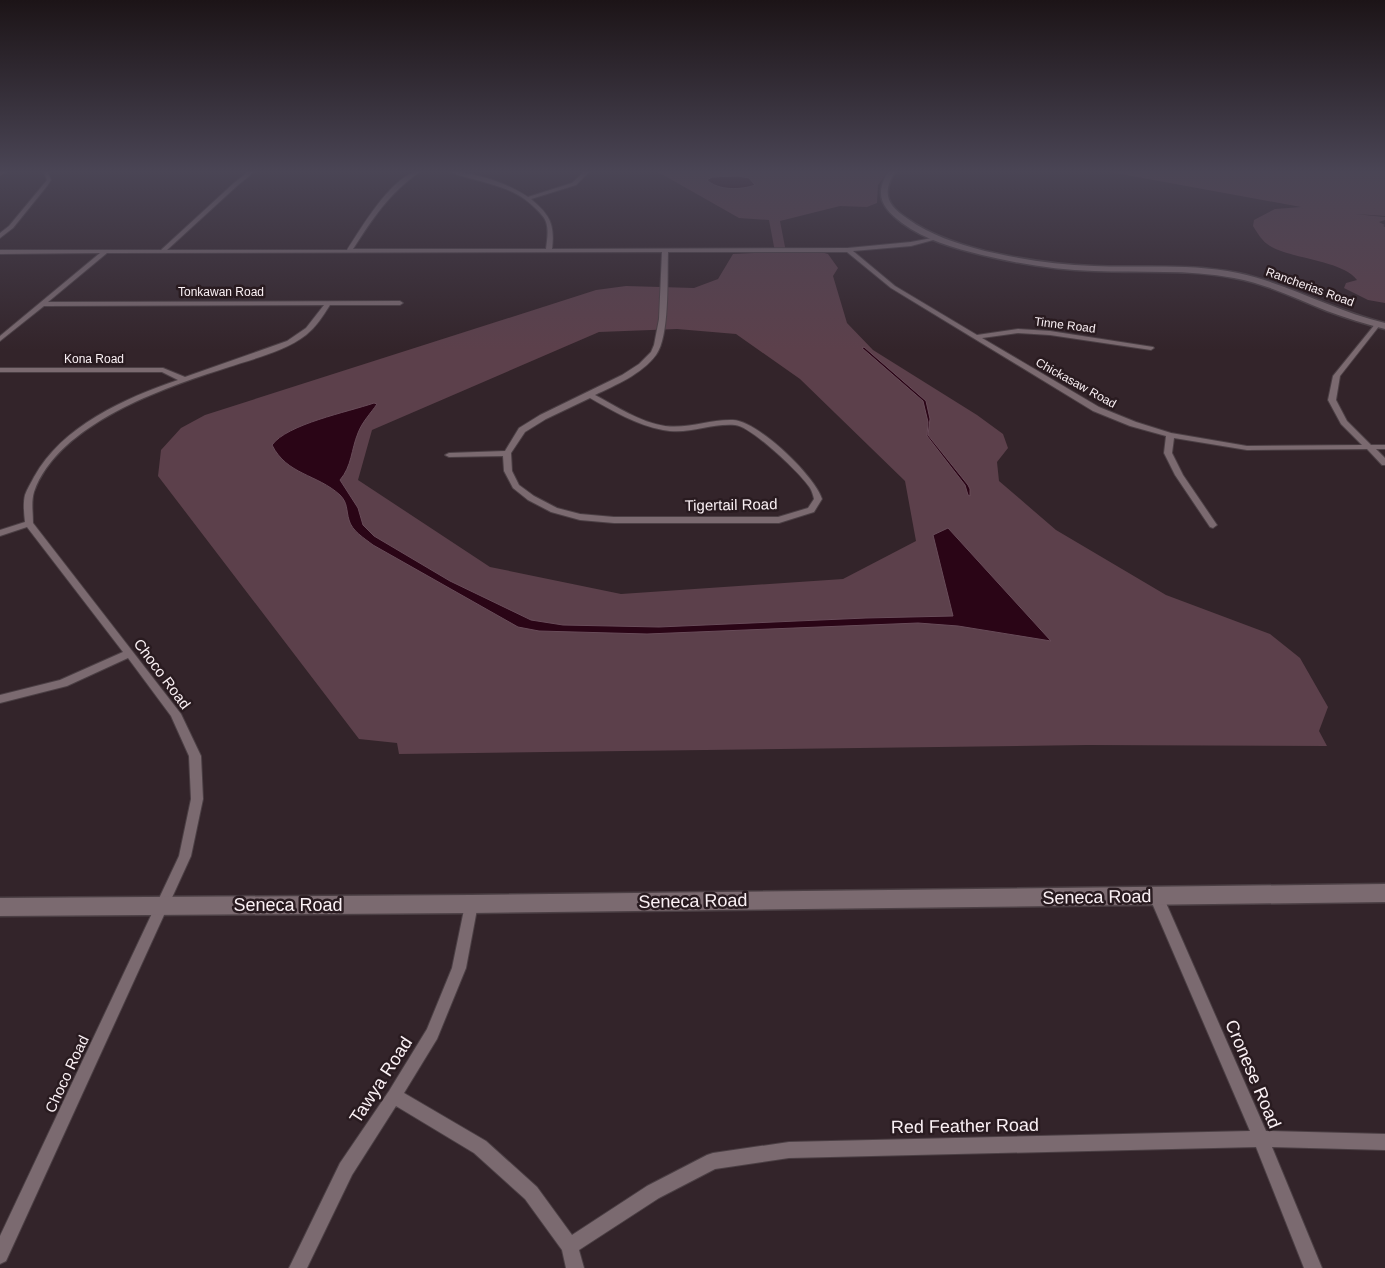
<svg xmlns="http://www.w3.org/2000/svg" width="1385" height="1268" viewBox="0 0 1385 1268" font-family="Arial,sans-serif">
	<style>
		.green { fill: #5c404b; fill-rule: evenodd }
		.water { fill: #2a0516; stroke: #684c59 }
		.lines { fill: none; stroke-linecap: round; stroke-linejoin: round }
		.street-casing { stroke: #4b3f44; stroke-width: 2 }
		.secondary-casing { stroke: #4b3f44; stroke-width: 3 }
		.street { fill: #7b6a70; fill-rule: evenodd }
		.secondary { fill: #7b6a70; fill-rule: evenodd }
		.labels { text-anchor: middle; stroke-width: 5; stroke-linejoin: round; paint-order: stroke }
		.far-street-label { font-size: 12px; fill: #faf0f4; stroke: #291b20 }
		.street-label { font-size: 15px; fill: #faf0f4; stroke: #291b20 }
		.near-street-label { font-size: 18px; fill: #faf0f4; stroke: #291b20 }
	</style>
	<rect width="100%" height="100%" fill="#33242a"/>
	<path class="green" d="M658,172H888L878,185L877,203L867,207L840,206L780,221L786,252H821L828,254L838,268L833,276L847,323L873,350L977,415L1003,434L1008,448L997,462L999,481L1056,530L1166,595L1270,634L1300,658L1328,707L1319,731L1327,746L1087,745L399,754L397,743L359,739L158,476L161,450L181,428L205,415L596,290L626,286L694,288L718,279L733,254L775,252L769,220L739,218ZM677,329L736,334L800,379L905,481L916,541L843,579L621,594L490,567L358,480L372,430L599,332Z
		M1110,172H1385V216L1355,214L1385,217V220L1379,222L1385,225L1383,226L1385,227V303L1368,300L1344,288L1346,283L1357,280C1342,260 1291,259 1270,246C1262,241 1258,234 1253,226L1254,220L1275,209L1301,207Z"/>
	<path class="water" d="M738,176L749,178L755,185C741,190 719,191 707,180L712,177Z
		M864,347L926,401L930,419L928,435L968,485L970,489V496L968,495L965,485L927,436L928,422L923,401L862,348Z
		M374,403L377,404C371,413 362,422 358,433C351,450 352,466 340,480L358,508L363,525L374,536L450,581L531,620L563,625L659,627L866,618L953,616L933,535L948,528L1051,641L958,626L918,623L647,634L539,631L518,627L373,545C364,538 352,531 349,520C346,510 348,503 340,495C317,474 287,475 272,445C287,424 348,412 374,403Z"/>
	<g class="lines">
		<defs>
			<path id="street" d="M0,172H7L0,175Z
				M44,172H48L51,180L47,186L13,228L0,238V233L9,226L43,185L47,180Z
				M248,172H254L238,185L167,250H347C360,230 394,172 419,172C387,196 374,217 353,249H546C547,240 549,231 546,222C544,216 539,212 534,207C511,184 479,183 450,172C475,172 507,183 528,197L572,183L584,172H589L576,185L531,199C550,215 555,224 552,249L848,248L911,242L937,237V239L911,246L853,251L895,286L977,335L1018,329L1050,331L1153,347L1154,348L1151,350L1050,335L1018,333L982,338L1099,407L1136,422L1171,433L1247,446L1362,445L1341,424L1328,400L1333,376L1376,323H1380V325L1340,376L1336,400L1347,421L1371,445H1385V449H1376L1385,458V465H1382L1367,449L1247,450L1174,438L1172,453L1183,475L1217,525L1213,528L1210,527L1175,475L1164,453L1166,436L1130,426L1093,411L891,288L847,252H668C667,277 670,336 656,355C642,374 616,385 595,395C617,407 640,422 665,426C690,429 710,419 733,420C758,421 815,476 822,499L814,512L779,523H614L580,520L551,512L528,500L513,488L504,471L503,456L449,457L445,455L449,453L505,451L519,428L540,415L622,375L639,364L651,352L654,345L659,319L662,252L107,253L48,302L400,301L403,303L400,305H330C323,316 316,327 306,335C284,352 252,359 226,368C163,388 58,424 34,492C31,502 33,513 33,523L181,714L201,756L203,799L191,856L6,1261L0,1264V1236L179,856L191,799L189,756L171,716L128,658L67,686L0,703V695L60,680L123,652L27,527L0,536V530L25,522C24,513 23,503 25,495C27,489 31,483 34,477C62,426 125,398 178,380L162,372H0V368H163L185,377L287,341L306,328L324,305L44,306L0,341V336L100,253L0,254V250H161L234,183ZM590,398C613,411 636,425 663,430C689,435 710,423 735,425C751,426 801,474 810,488C812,491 813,495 814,499L808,508L778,517H614L580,514L557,508L534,496L519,485L512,471L511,453L525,432L546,419Z
				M1156,890L1161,892L1163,896L1266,1131L1385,1134V1150L1272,1147L1322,1268H1304L1256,1147L789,1158L715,1169L659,1198L579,1250L584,1268H566L562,1250L525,1199L474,1153L396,1106L352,1175L307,1268H289L340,1163L389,1091L427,1029L452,968L466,900L471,898L476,900L478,904L466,968L437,1039L404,1093L486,1141L537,1187L572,1235L647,1186L707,1155L713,1153L789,1142L1250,1131L1149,896L1151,892Z"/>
			<path id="secondary" d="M888,172H895C881,194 888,206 908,219C930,235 958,244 985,251C1020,259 1057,265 1094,266C1141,268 1190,263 1238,273C1289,284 1334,311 1385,323V329C1365,324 1346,318 1327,311C1297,299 1267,284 1234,278C1188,269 1141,273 1094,271C1057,270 1019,264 982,255C954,248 925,240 902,223C882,208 874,195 888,172Z
				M1385,884V902L471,913L0,916V898L471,895Z"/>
		</defs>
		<use href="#street" class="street-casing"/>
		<use href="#secondary" class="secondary-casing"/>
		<use href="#street" class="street"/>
		<use href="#secondary" class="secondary"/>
	</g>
	<linearGradient id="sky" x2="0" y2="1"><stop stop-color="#1c1417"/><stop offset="0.49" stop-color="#4a4555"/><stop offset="1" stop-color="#4a4555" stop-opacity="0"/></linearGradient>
	<rect width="1385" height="350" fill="url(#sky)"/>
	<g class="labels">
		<g class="far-street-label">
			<text transform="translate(1310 287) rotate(20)" y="4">Rancherias Road</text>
			<text x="221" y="296">Tonkawan Road</text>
			<text transform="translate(1065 325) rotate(7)" y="4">Tinne Road</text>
			<text x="94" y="363">Kona Road</text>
			<text transform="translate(1076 383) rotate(29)" y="4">Chickasaw Road</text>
		</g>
		<g class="street-label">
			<text transform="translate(731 505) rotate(-1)" y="5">Tigertail Road</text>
			<text transform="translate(162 674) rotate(53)" y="5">Choco Road</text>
			<text transform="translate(67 1074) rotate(-65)" y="5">Choco Road</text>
		</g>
		<g class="near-street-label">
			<text transform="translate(1097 897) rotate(-1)" y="6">Seneca Road</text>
			<text transform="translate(693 901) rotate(-1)" y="6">Seneca Road</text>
			<text x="288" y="911">Seneca Road</text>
			<text transform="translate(1253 1074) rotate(67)" y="6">Cronese Road</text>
			<text transform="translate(381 1080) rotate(-57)" y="6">Tawya Road</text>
			<text transform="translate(965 1126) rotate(-1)" y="6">Red Feather Road</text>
		</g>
	</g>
</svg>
